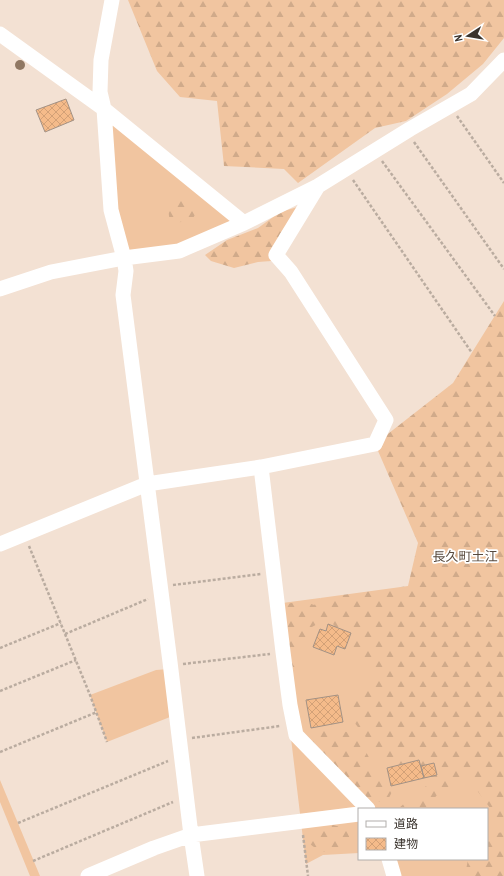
<svg xmlns="http://www.w3.org/2000/svg" width="504" height="876" viewBox="0 0 504 876" font-family="'Archivo Narrow','Noto Sans JP',sans-serif">
	<style>
		.grass { fill: #f1c5a0 }
		.forest { fill: url(#forest-firs) }
		.building { fill: url(#building-cross-hatch); stroke: #a39285 }
		.lines { fill: none; stroke-linecap: round; stroke-linejoin: round }
		.path { stroke: #baaca0; stroke-width: 2.5; stroke-dasharray: 3 2; stroke-linecap: butt }
		.minor { stroke: #fff; stroke-width: 15 }
		.tree { fill: #907863 }
		.labels { text-anchor: middle; stroke-width: 3.5; stroke-linejoin: round; paint-order: stroke }
		.quarter-label { font-size: 13px; fill: #584a3e; stroke: #fff }
	</style>
	<defs>
		<pattern id="forest-firs" width="22" height="20" patternUnits="userSpaceOnUse"><rect width="22" height="20" fill="#f1c5a0"/><path d="M5 1l3.5 6h-7zM16 11l3.5 6h-7z" fill="#d0aa8a"/></pattern>
		<pattern id="building-cross-hatch" width="8" height="8" patternUnits="userSpaceOnUse"><rect width="8" height="8" fill="#f5bb8a"/><path d="M0 0l8 8M0 8l8-8" fill="none" stroke="#d3a177"/></pattern>
	</defs>
	<rect width="100%" height="100%" fill="#f3e1d3"/>
	<path class="grass" d="M108,114L239,222L178,247L127,253L115,208Z
		M320,598L473,760L504,824V876H396L391,859H487V809H359V853L323,855L306,864L275,604Z
		M169,669L175,715L107,742L90,695L156,670Z
		M0,780L40,876H30L0,802Z"/>
	<path class="forest" d="M128,0H504V38L483,64L447,94L406,121L375,128L298,183L284,169L224,166L217,101L180,97L157,71Z
		M179,196L187,198L197,212L193,218L185,219L176,225L170,222C168,210 166,202 179,196Z
		M301,206L280,234L271,261L258,262L234,268L211,261L205,255L227,240L258,228L280,212Z
		M504,301V827L465,774L457,783L444,789L433,799L424,801L428,809H398L408,800L419,798C423,791 428,785 428,777L437,775L434,763L421,766L419,760L387,768L383,757L376,750L350,717L353,708L350,696L351,691L380,680L373,674L329,619L323,621L310,628L307,644L298,648L296,654L299,669L293,667L286,656L284,612L286,604L303,601L314,605L318,602H322L320,598L408,586L418,543L375,444L453,383Z
		M330,726L341,731L354,733L365,750L373,765L392,792L385,805L378,801L368,809L309,738L316,729Z
		M326,825H333L347,829L350,840H344L348,849C331,854 324,855 310,844L313,840L311,834V829Z
		M504,832V876H465L468,859H487V842L489,834Z"/>
	<path class="building" d="M66,99L74,120L45,132L36,110Z
		M328,624L351,633L345,649L337,646L334,655L313,647L320,629L326,631Z
		M338,695L343,722L311,728L306,700Z
		M419,760L424,778L391,786L387,768Z
		M434,763L437,775L424,778L421,766Z"/>
	<g class="lines">
		<path class="path" d="M457,116L504,183
			M414,142L504,269
			M382,161L495,316
			M353,180L472,353
			M29,546L90,695L107,742
			M173,585L261,574
			M65,634L148,599
			M0,648L61,623
			M183,664L270,654
			M0,691L76,660
			M192,738L280,726
			M0,752L97,712
			M18,823L168,761
			M303,835L308,876
			M33,861L173,802"/>
		<path class="minor" d="M112,0L101,60L100,92L104,109L111,210L124,258L126,271L123,295L170,662L191,835L197,876
			M0,34L104,109L244,223
			M0,289L51,272L124,258L179,251L244,223L318,186L410,129L471,94L504,60
			M261,467L283,652L290,705L296,735L368,809
			M0,544L147,484L261,467L375,444L386,420L291,272L276,255L318,186
			M389,859L394,876
			M88,876L154,848L191,835L359,814"/>
	</g>
	<circle class="tree" cx="20" cy="65" r="5"/>
	<g class="labels">
		<g class="quarter-label">
			<text x="465" y="561">長久町土江</text>
		</g>
	</g>
	<rect x="358" y="808" width="130" height="52" fill="#ffffff" stroke="#b1aeab"/>
	<rect x="366" y="821" width="20" height="6" fill="#ffffff" stroke="#b1aeab"/>
	<text x="394" y="828" font-size="12" fill="#3b342e">道路</text>
	<rect x="366" y="838" width="20" height="12" fill="url(#building-cross-hatch)" stroke="#b1aeab"/>
	<text x="394" y="848" font-size="12" fill="#3b342e">建物</text>
	<g transform="translate(468 36) rotate(258)" stroke="#ffffff" stroke-width="3" paint-order="stroke">
	<path d="M0-3L7 15L0 10L-7 15Z" fill="#3b342e"/>
	<text y="-6" font-size="11" font-weight="bold" text-anchor="middle" fill="#3b342e">N</text>
	</g>
</svg>
